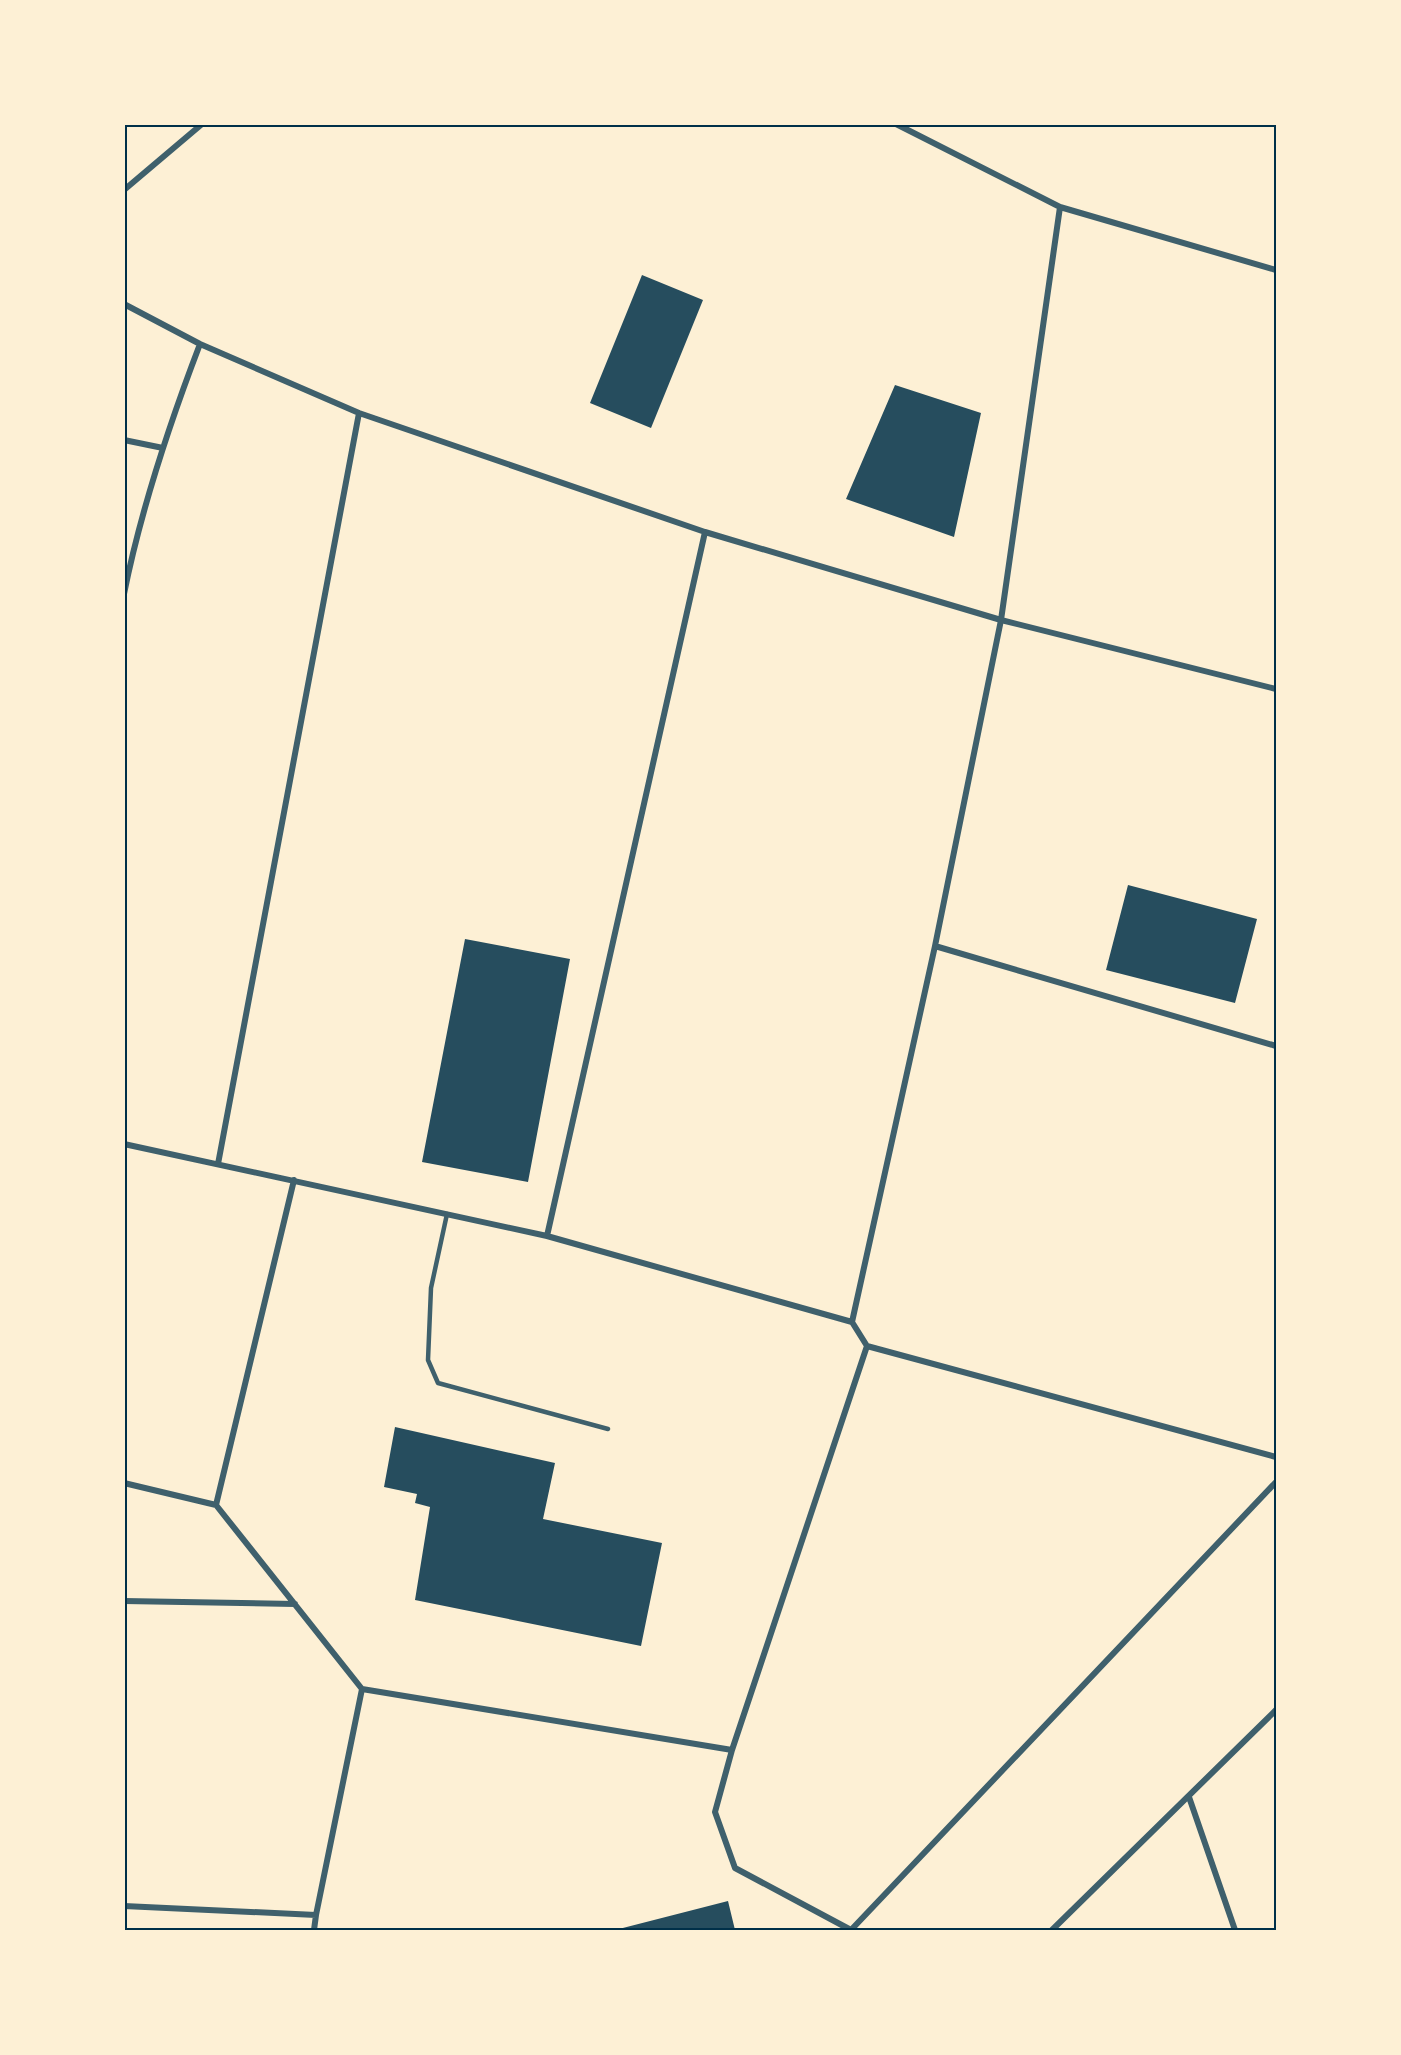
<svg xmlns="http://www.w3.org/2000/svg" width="1401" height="2055" viewBox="0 0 1401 2055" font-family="Montserrat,sans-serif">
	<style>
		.building { fill: #264d5e }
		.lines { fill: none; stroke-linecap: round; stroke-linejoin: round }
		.service { stroke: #3f606c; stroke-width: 4.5 }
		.minor { stroke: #3f606c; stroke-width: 6 }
		.neatline { fill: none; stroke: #003049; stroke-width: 2 }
	</style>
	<rect width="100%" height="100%" fill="#fdf0d5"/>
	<path class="building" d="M642,275L703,300L651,428L590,403Z
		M895,385L981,413L954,537L846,499Z
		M1128,885L1257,919L1235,1003L1106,970Z
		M465,939L570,959L528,1182L422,1162Z
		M395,1427L555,1463L543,1519L662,1543L641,1646L415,1600L430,1507L415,1503L417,1494L384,1487Z
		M728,1901L735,1930H615Z"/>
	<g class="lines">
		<path class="service" d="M447,1214L431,1288L428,1360L438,1383L608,1429"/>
		<path class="minor" d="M896,124L1060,207L1276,270
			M124,190L202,124
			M1060,207L1001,620L935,946L852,1322L867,1346L732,1750L715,1812L735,1868L851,1930L1276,1482
			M124,304L200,344L359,413L705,532L1001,620L1276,689
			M124,440L163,448
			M124,594C141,509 169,425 200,344
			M935,946L1276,1046
			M124,1144L547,1236L852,1322
			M218,1164L359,413
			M547,1236L705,532
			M867,1346L1276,1457
			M124,1483L216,1505L294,1180
			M216,1505L362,1689L316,1915
			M124,1601L295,1604
			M362,1689L732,1750
			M1189,1797L1235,1930
			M124,1906L316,1915L314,1930
			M1052,1930L1276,1710"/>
	</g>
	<rect width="1401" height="2055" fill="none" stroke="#fdf0d5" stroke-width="252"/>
	<rect x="126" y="126" width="1149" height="1803" class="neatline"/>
</svg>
